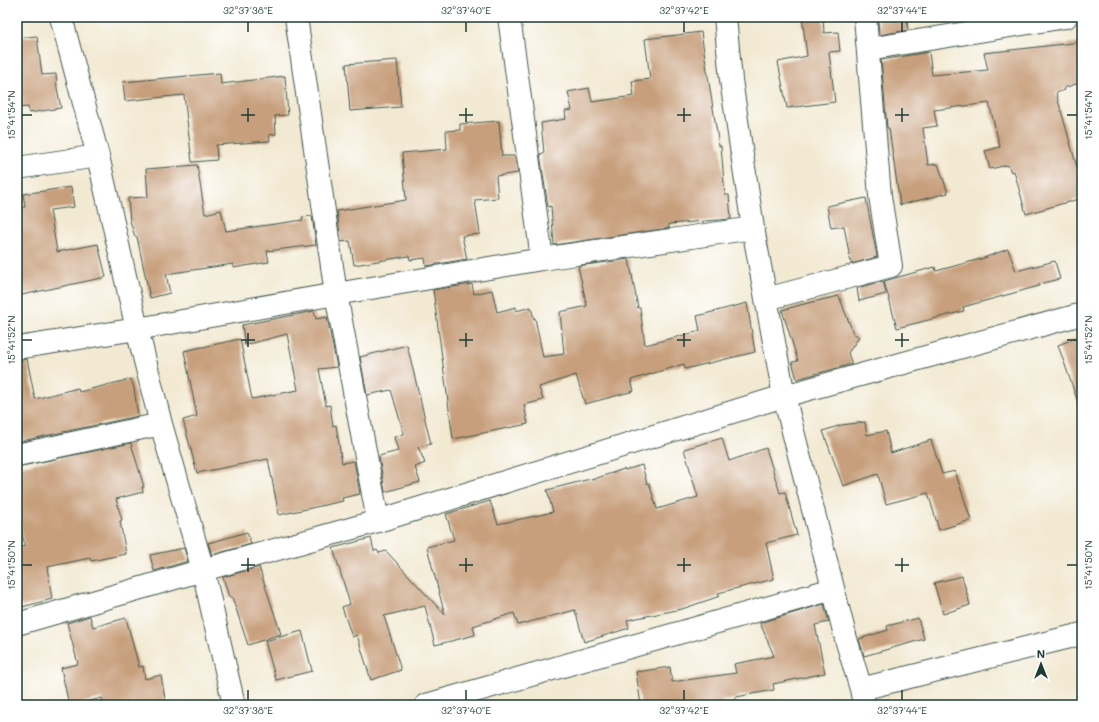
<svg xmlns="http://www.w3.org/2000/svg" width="1099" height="722" viewBox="0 0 1099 722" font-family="Mali,sans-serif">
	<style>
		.building { fill: #c79f7b }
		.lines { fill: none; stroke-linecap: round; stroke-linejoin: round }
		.minor-casing { stroke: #3f574c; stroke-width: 24 }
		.minor { stroke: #fff; stroke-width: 22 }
		.ticks { fill: none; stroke: #1f3d34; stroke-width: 1.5 }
		.neatline { fill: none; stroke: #1f3d34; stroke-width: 1.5 }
		.ticks-label { font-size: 10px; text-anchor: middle; fill: #1f3d34 }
	</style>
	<rect width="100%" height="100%" fill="#fff"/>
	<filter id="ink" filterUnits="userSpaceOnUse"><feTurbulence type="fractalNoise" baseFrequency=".025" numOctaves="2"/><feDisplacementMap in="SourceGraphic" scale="8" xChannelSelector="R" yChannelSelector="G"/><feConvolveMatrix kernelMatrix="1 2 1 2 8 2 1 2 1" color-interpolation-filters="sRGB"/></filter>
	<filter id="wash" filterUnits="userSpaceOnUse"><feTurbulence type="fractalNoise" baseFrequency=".012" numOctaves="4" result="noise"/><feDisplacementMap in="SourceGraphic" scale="16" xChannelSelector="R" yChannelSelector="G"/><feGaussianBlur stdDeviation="0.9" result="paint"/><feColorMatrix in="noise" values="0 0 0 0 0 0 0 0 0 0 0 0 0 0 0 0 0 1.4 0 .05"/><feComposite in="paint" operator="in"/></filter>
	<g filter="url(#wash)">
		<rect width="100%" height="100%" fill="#f2e9d2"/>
		<g id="blocks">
			<path class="building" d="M802,17H823L824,33L838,32L840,51L829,52L835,102L787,108L778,62L807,56Z
				M878,17H907L908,30L879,35Z
				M701,32L719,146H721L725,195H729L731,219L669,224V228L554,245L551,206L548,207L540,154L544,153L541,123L566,119L565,111L572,110L568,92L589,88L592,102L634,96L632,81L650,79L645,39Z
				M37,36L42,75L56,74L57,88L61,108L29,113L28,107L17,108V38Z
				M1082,42V82L1064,88L1065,90L1056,93L1082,185V198L1026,214L1014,171L1011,172L1008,165L990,169L985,151L1000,147L989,103L934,110L937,126L923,128L928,165L938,164L948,193L900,205L889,128H887L881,60L929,52L932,75L988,70L984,53Z
				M397,60L401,107L350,111L346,64Z
				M220,73L221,84L285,76L288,115L275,116L276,134L269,135L270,141L216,145L217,160L192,162L184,95L125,101L123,82Z
				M499,121L502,156H515L518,173L496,176L498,198L475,200L480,234L462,236L467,259L426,266L425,258L410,260L409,256L354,265L350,241L341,242L337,211L406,200L402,153L447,149L446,131L460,130V124Z
				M197,165L205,214L221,210L226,231L303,220L302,217L312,216L316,245L267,251L269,262L233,268V264L166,274L170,293L150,298L137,237H135L130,221L128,198L148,197L146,169Z
				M71,187L74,207L50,210L57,252L98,244L106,277L17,296V208L25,207L23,194Z
				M866,198L877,257L851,264L844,226L831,228L827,206Z
				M1008,249L1016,271L1055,261L1060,279L1039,284V286L963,307L964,311L897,328L884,281L935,267L936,271L984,258Z
				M629,259L638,308H640L645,345L700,331L697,316L747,303L755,352L685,369L684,364L631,380L634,391L585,404L576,375L539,387L543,400L524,405L528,424L453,439L433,290L472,284L474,294L492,290L497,312L516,307V311L531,307L534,319L535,318L543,357L564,354L560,312L587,306L578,266Z
				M883,281L886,294L859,301L857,288Z
				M839,296L853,333L859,337L848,353L852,364L797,379L792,362L798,361L782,310L808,303Z
				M314,311L316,319L327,317L337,367L319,369L326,406L330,405L333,426L336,425L342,463L354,461L360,494L342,498L343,501L279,515L268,459L197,473L183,420L197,416L184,351L240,339L252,399L298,390L287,334L245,345L242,325Z
				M1076,338L1082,356V405H1079L1058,345Z
				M407,345L431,444L418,447L425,463L415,467L420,482L385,492L379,456L398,451L394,437L404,434L391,390L367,395L360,357Z
				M27,359L35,399L78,388L79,392L131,379L134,388L138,416L17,442V360Z
				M865,422L867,435L886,431L891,453L931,440L942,474L955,471L971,520L939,530L928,493L886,504L878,474L843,486L823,431L841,425Z
				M722,438L729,461L766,448L780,493L785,492L797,535L766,543L774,579L718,593L720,596L682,609L627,620L629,628L584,642L575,610L518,625L514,613L473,626L475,635L435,645L425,606L384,616L401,670L371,680L357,635L352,637L342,607L350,604L333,548L371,538L374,551L377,550L379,553L386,551L445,615L427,547L454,540L446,514L490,501L498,524L553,512L547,490L590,479L591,480L624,469L625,470L642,465L647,484L649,483L657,509L698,497L684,449Z
				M131,443L144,487H142L143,492L116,499L122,520L120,521L126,554L91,561L90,558L47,567L52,599L22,607V605L17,606V548L25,546L17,513V467Z
				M247,532L251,544L212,555L208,543L223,539Z
				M184,548L188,561L154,571L150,555Z
				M259,567L281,634L248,645L232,597H229L223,577Z
				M962,576L970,605L943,614L934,583Z
				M824,604L829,622L815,625L825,673L773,684L774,690L736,697V699L722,701L723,705H641L636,672L670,667L672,682L736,673L734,664L774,656L760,623Z
				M90,616L93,627L126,618L139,667L143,666L145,679L161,675L166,705H104L102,698L73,705H69L61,668L78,664L67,623Z
				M918,618L924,639L864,656L859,639L888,630L887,626Z
				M302,631L312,671L276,680L265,641Z"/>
		</g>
	</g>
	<g filter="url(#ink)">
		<use href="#blocks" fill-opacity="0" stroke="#3f574c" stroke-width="1"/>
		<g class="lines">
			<defs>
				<path id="minor" d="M61,17L98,156L137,329L161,424L203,570L234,705
					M296,17L336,294L378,521
					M509,17L542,259
					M725,17L731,80L753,228L784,396L846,639L861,689L864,705
					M868,49L1066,17
					M17,168L98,156
					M766,299L891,266L880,196L865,17
					M17,348L137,329L336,294L542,259L753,228
					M17,455L161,424
					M17,624L203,570L378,521L784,396L1082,314
					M861,689L1082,634
					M426,705L833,589"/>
			</defs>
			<use href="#minor" class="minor-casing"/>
			<use href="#minor" class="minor"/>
		</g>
	</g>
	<path class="ticks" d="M248,22V32M466,22V32M684,22V32M902,22V32M248,108V122M466,108V122M684,108V122M902,108V122M22,115H32M241,115H255M459,115H473M677,115H691M895,115H909M1067,115H1077M248,333V347M466,333V347M684,333V347M902,333V347M22,340H32M241,340H255M459,340H473M677,340H691M895,340H909M1067,340H1077M248,558V572M466,558V572M684,558V572M902,558V572M22,565H32M241,565H255M459,565H473M677,565H691M895,565H909M1067,565H1077M248,690V700M466,690V700M684,690V700M902,690V700"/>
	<rect width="1099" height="722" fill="none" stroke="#fff" stroke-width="44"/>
	<g transform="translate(1041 664)" stroke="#ffffff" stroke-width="3" paint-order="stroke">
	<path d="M0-3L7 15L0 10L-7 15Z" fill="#1f3d34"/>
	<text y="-6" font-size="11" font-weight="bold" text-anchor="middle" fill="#1f3d34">N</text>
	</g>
	<rect x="22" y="22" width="1055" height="678" class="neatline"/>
	<g class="ticks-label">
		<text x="248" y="14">32°37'38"E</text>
		<text x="466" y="14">32°37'40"E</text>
		<text x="684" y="14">32°37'42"E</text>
		<text x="902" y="14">32°37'44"E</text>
		<text transform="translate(11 115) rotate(-90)" y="4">15°41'54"N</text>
		<text transform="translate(1088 115) rotate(-90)" y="4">15°41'54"N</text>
		<text transform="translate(11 340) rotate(-90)" y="4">15°41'52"N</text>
		<text transform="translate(1088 340) rotate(-90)" y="4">15°41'52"N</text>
		<text transform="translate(11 565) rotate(-90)" y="4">15°41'50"N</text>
		<text transform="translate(1088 565) rotate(-90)" y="4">15°41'50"N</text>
		<text x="248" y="714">32°37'38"E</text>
		<text x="466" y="714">32°37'40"E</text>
		<text x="684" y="714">32°37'42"E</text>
		<text x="902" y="714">32°37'44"E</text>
	</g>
</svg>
